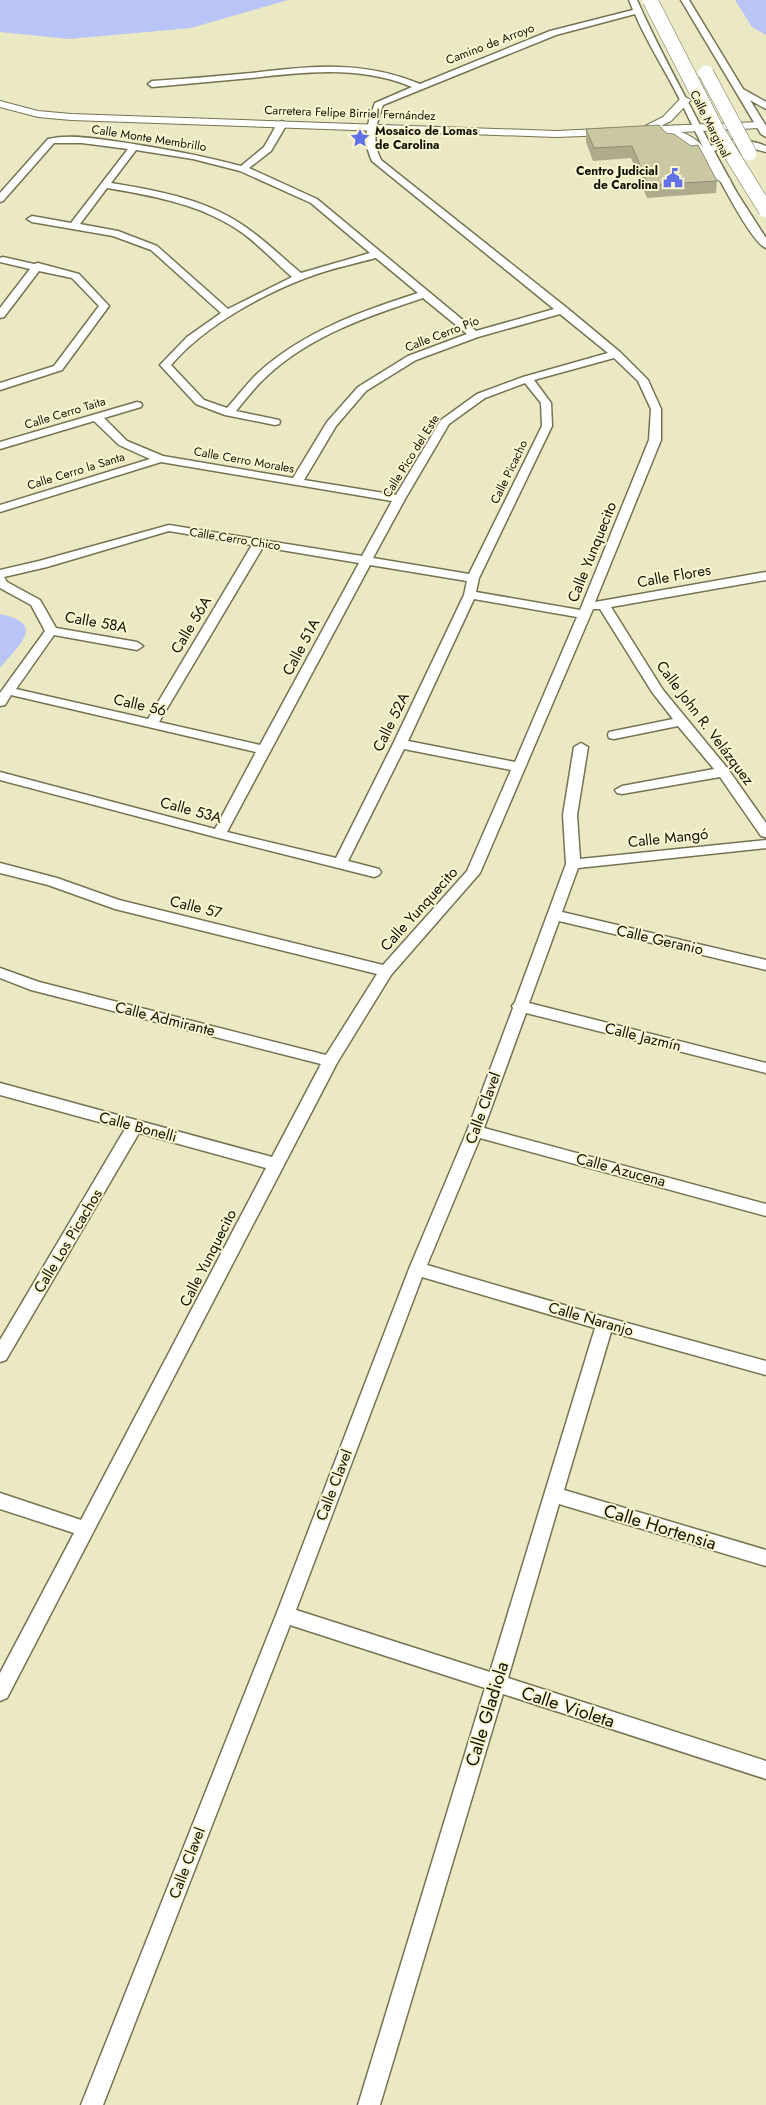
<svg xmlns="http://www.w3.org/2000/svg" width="766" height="2105" viewBox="0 0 766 2105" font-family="Jost,sans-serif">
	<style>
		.green { fill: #b9c4f7 }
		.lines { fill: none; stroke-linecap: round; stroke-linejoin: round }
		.minor-casing { stroke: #757352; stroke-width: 3 }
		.tertiary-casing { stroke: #757352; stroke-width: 2 }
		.minor { fill: #fff; fill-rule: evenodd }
		.tertiary { fill: #fff; fill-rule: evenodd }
		.primary-bridge-casing { stroke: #757352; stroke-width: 16; stroke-linecap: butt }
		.primary-bridge { stroke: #fff; stroke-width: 15 }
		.wall { fill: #aeab8c }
		.building { fill: #cac7a3; stroke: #8d8b72 }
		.labels { text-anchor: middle; stroke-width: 4; stroke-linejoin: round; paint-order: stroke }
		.far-street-label { font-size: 12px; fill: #121105; stroke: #f9f6d1 }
		.far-poi-label { font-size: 12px; font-weight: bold; fill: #121105; stroke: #f9f6d1; text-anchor: start }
		.street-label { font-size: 15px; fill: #121105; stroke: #f9f6d1 }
		.near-street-label { font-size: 18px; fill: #121105; stroke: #f9f6d1 }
	</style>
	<rect width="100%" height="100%" fill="#ebe9c4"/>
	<path class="green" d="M0,0H288L191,28L69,39L0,32Z
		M735,0H766V35L752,27Z
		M0,614C48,624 18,645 0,668Z"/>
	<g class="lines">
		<defs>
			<path id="minor" d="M629,0H637C659,50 686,97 711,146C728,137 749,139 766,146V152L740,145L726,146L714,151L737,193L766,238V248C747,242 690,120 678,96C664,68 647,43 635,14L556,35L383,105C376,124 371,140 381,160L567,308L620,352L648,380L661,409V440L595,602L766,572V580L611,607L663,690L728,769L766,823V837L761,836L720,777L622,794L617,793L615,790L622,786L714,769L678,726L614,739L609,738L608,735L609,732L673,719L652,692L600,609H593L480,873L391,975L337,1063L7,1698L0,1701V1673L74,1533L0,1509V1493L81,1520L266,1168L139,1133L6,1360L0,1362V1340L125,1129L0,1095V1083L272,1157L321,1064L31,990L0,978V968L39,982L326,1055L377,974L115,909L48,885L0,873V863L57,878L119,900L383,965L467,871L511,770L404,749L348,861L379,869L381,872L379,875L374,877L219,838L0,780V772L215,829L256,752L11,695L5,705L0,706V693L45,631L31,605L0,588V570L39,561L169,525L362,556L392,501L161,462L0,512V505L150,459L119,445L94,421L0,449V442L137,402L141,403L142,405L141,407L104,418L127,441L163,456L293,478L327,422L358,387L408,356L467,334L423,298C368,316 310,336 267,376C255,387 246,399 236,411L279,420L280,422L279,424L275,425L225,415L196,404L160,365L187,337L221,313L151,250L113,236L32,222L27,219L32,216L71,223L128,149L82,143H54L3,201L0,202V193L48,139C69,134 91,138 113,141C156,147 199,155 241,166L264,147L277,124L282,121L287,124L271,151L249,168L317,199L476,331L554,309L372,161C362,140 367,124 375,103L412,87C359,65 306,72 251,78C218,81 185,84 152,87L148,84L152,81C185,79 218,76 251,73C311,66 362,60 420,84L550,31L633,10ZM136,150L193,159L240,171L311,203L370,253L301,273C284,259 269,244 251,231C211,200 160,191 111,183ZM107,188C155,196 204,205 244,234C261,247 276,263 292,277L228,309L157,246L118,231L80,224ZM376,258L418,293C362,311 305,331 260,371C248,382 238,396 227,408L204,400L171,365C206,324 269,290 320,273C338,267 357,263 376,258ZM560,314L608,353L523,377L477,394L441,420L396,495L304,480L336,426L366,391L416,360L478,337ZM614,358L638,381L651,409L649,440L580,610L476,592L479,578L552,426L551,403L534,380ZM525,383L541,403L542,426L469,574L373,558L405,499L449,424L485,398ZM169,531L252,545L148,719L16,689L54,635L137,650L143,646L137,642L56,628L40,600L7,582L4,577L47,567ZM263,547L359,563L260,745L159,722ZM370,565L467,581L464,595L393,744L336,858L227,832ZM474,599L577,617L515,762L408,741Z
				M681,0H689L743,89L766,102V109L750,100L766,126V137L761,134Z
				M3,257L34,264L38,263L79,274L109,306L62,370L0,390V383L54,366L99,306L72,278L39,271L4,317L0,318V308L30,269L0,262V258Z
				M581,743L588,747L577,815L580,859L766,840V848L578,868L562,912L766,960V970L559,921L529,1003L766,1063V1073L526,1013L484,1128L766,1204V1216L480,1138L427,1265L605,1317L766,1361V1375L611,1332L564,1490L766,1550V1566L559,1504L508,1678L766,1761V1779L503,1694L380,2105H358L485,1688L290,1625L103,2105H81L276,1615L409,1269L467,1131L513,1008L512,1006L515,1002L566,864L563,815L574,747ZM422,1277L595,1328L490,1672L296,1610Z"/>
			<path id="tertiary" d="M685,97L691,100L689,102L671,121L661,126L760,122L766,125L760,128L681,132C703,140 706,152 719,169C722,173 727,176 731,180L729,182H721L715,178L700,156L689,145L663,133L556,137L71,120L38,117L0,107V101L38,111L71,114L556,131L643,127L663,117L681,98Z"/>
		</defs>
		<use href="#minor" class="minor-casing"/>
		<use href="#tertiary" class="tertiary-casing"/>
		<use href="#minor" class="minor"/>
		<use href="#tertiary" class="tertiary"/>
		<defs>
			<path id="primary-bridge" d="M650,0L717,131L766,210
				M706,73L749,153"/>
		</defs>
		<use href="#primary-bridge" class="primary-bridge-casing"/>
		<use href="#primary-bridge" class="primary-bridge"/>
	</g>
	<path class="wall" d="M586,129L666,133L717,181L716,193L647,198L631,158L593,161L586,142Z"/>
	<path class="building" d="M659,125L666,133L674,134L691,146L698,145L717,181L648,185L632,146L594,148L586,129Z"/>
	<defs>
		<symbol id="sight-bare" viewBox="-9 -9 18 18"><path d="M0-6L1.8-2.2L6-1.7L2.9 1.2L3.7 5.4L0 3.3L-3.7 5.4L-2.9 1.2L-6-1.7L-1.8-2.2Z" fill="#6371e9" stroke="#f9f6d1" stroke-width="2.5" paint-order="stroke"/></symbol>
		<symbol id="civic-bare" viewBox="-9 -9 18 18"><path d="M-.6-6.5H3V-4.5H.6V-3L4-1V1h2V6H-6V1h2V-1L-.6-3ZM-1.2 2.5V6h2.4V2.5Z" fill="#6371e9" stroke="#f9f6d1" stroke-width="2.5" paint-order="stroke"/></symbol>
	</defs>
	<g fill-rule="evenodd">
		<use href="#sight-bare" x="346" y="124" width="28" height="28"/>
		<use href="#civic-bare" x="659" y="164" width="28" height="28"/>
	</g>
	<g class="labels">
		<g class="far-street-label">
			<text transform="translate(490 44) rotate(-21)" y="4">Camino de Arroyo</text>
			<text transform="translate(350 113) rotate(2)" y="4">Carretera Felipe Birriel Fernández</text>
			<text transform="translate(710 124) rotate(63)" y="4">Calle Marginal</text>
			<text transform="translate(149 138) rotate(9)" y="4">Calle Monte Membrillo</text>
			<text transform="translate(442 334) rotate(-21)" y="4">Calle Cerro Pío</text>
			<text transform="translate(65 413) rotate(-17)" y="4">Calle Cerro Taita</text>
			<text transform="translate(411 456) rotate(-58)" y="4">Calle Pico del Este</text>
			<text transform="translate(244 460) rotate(10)" y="4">Calle Cerro Morales</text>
			<text transform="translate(76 471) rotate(-17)" y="4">Calle Cerro la Santa</text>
			<text transform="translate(509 472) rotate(-64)" y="4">Calle Picacho</text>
			<text transform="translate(235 539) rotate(9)" y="4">Calle Cerro Chico</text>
		</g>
		<g class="far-poi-label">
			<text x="375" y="135">Mosaico de Lomas<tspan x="375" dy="14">de Carolina</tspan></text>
			<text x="658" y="175" text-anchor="end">Centro Judicial<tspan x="658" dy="14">de Carolina</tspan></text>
		</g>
		<g class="street-label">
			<text transform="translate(592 552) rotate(-68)" y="5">Calle Yunquecito</text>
			<text transform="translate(674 576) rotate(-10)" y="5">Calle Flores</text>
			<text transform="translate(96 622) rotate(10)" y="5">Calle 58A</text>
			<text transform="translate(191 625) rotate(-59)" y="5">Calle 56A</text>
			<text transform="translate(301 647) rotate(-62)" y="5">Calle 51A</text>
			<text transform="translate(140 705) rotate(13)" y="5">Calle 56</text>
			<text transform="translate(391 722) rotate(-64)" y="5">Calle 52A</text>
			<text transform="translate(705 723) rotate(53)" y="5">Calle John R. Velázquez</text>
			<text transform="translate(191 810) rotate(15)" y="5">Calle 53A</text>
			<text transform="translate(668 838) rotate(-6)" y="5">Calle Mangó</text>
			<text transform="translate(196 907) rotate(14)" y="5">Calle 57</text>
			<text transform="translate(419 909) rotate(-48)" y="5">Calle Yunquecito</text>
			<text transform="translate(660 940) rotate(13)" y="5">Calle Geranio</text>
			<text transform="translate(165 1019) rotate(14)" y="5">Calle Admirante</text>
			<text transform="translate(643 1037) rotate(14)" y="5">Calle Jazmín</text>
			<text transform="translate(483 1108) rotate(-70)" y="5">Calle Clavel</text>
			<text transform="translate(138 1127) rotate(15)" y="5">Calle Bonelli</text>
			<text transform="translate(621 1170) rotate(15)" y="5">Calle Azucena</text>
			<text transform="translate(68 1241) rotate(-59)" y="5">Calle Los Picachos</text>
			<text transform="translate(208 1258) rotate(-63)" y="5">Calle Yunquecito</text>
			<text transform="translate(591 1319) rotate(16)" y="5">Calle Naranjo</text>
			<text transform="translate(334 1485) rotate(-69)" y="5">Calle Clavel</text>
			<text transform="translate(187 1863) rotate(-69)" y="5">Calle Clavel</text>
		</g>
		<g class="near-street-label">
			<text transform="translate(660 1527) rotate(17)" y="6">Calle Hortensia</text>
			<text transform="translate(568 1707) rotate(18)" y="6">Calle Violeta</text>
			<text transform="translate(487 1714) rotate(-73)" y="6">Calle Gladiola</text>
		</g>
	</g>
</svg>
